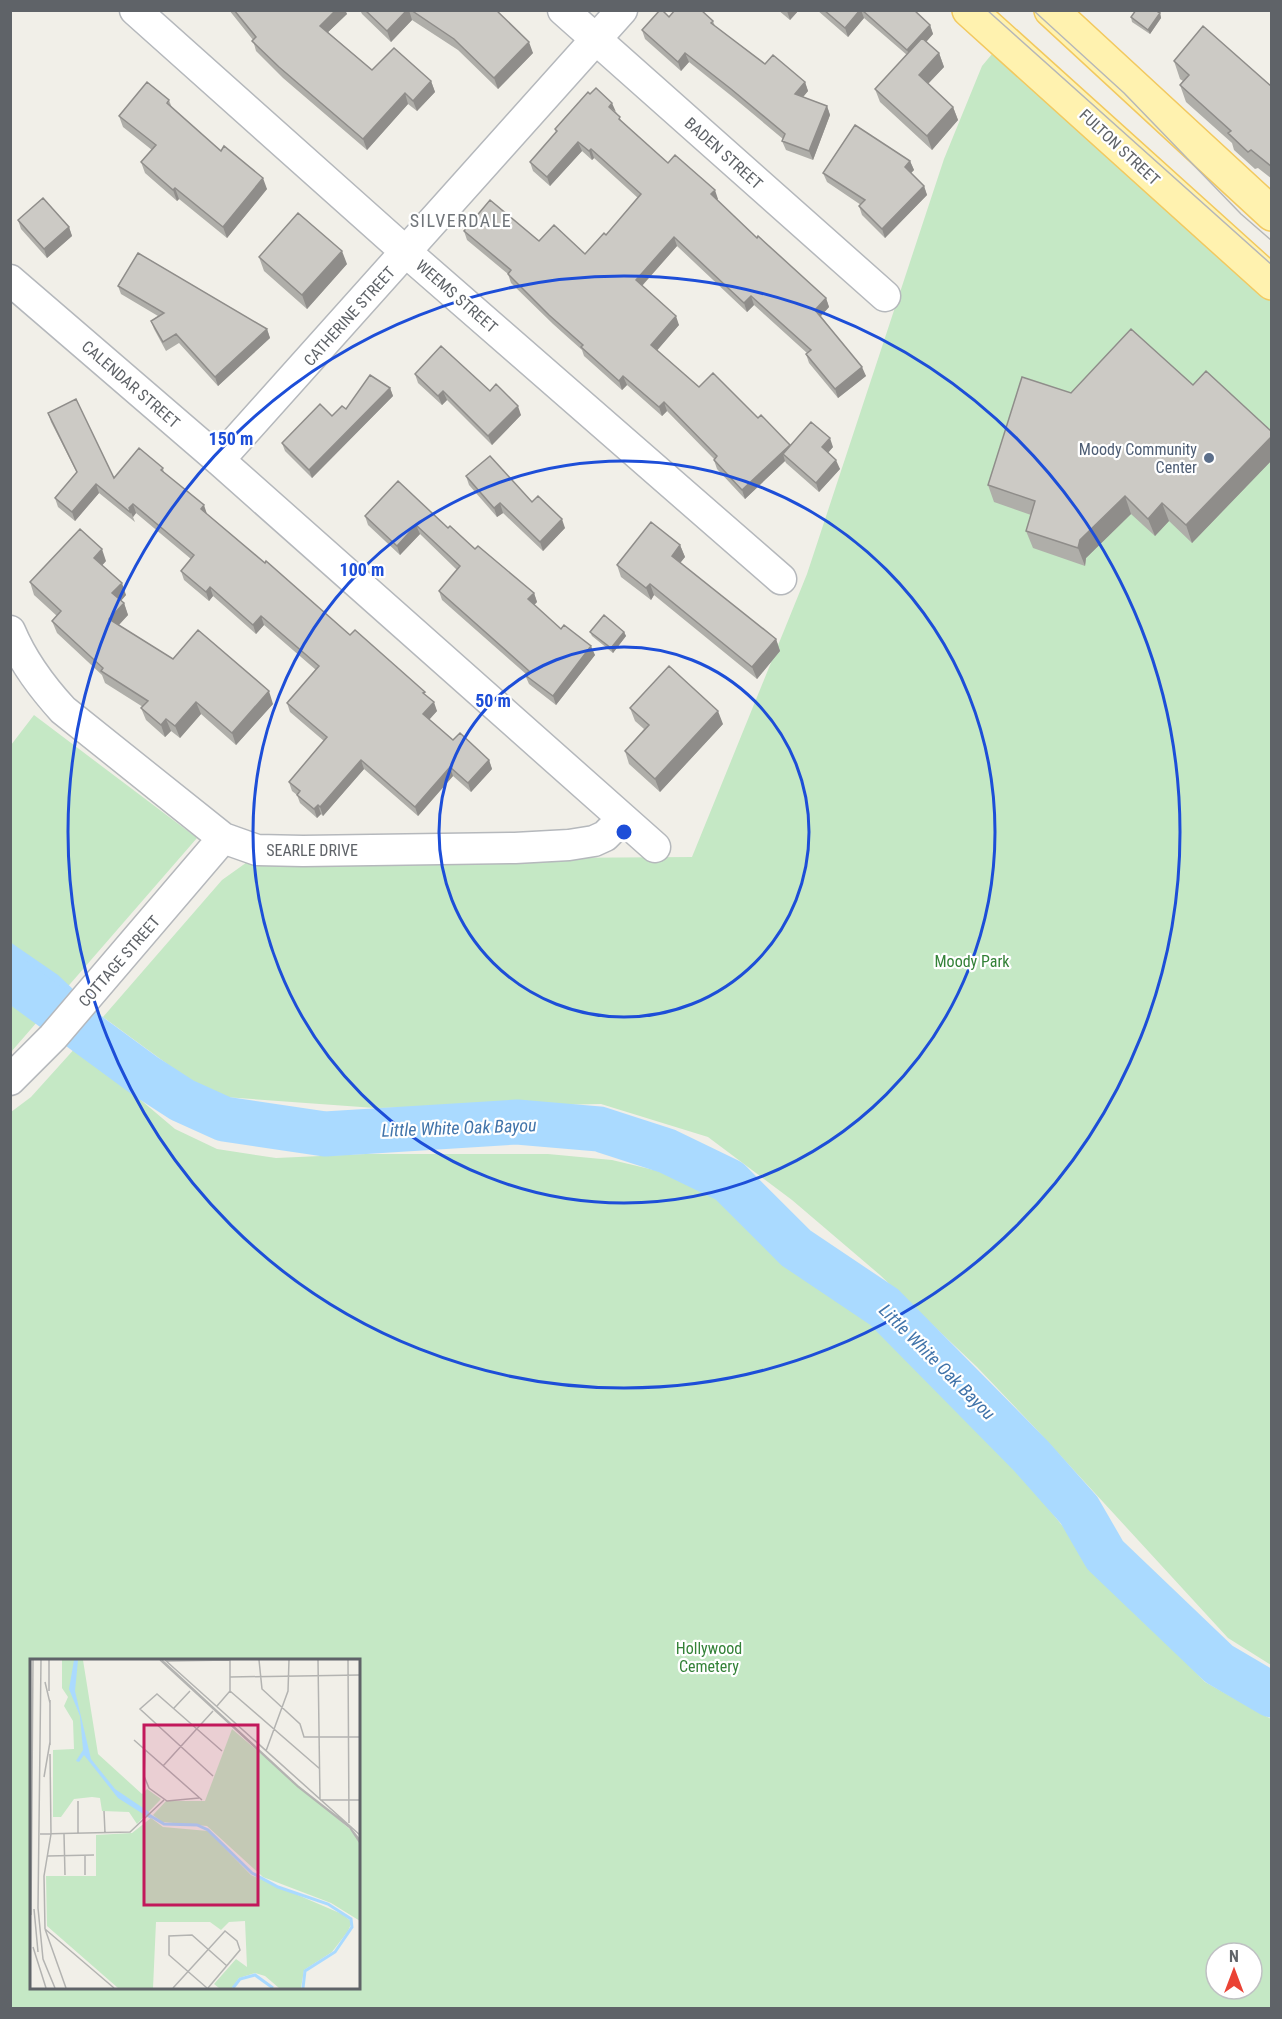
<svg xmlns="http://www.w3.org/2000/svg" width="1282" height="2019" viewBox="0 0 1282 2019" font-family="'Roboto Condensed',sans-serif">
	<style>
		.green { fill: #c5e8c5; fill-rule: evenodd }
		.water { fill: #aadaff }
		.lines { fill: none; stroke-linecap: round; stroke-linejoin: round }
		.river { stroke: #aadaff; stroke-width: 45 }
		.minor-casing { stroke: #b5b8bc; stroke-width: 33 }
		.major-casing { stroke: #f2c960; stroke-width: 36 }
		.minor { stroke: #fff; stroke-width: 30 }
		.major { stroke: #fff2af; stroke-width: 33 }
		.tram { stroke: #b6b7b8; stroke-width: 1.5 }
		.wall { fill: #afaea9 }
		.shaded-wall { fill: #8f8d8a }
		.building { fill: #cccac5; stroke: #8f8d8a; stroke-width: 1.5 }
		.ring { fill: none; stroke: #1d4ed8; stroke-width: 3 }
		.service-dot { fill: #5c6f8a; stroke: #fff; stroke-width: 2 }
		.labels { text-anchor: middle; stroke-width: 4.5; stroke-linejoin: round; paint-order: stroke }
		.street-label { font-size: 16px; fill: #5f6368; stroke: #fff }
		.service-label { font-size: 16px; fill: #4e5e75; stroke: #fff; text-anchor: end }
		.park-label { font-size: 16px; fill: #348238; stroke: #fff }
		.neighbourhood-label { font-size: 18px; letter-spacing: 1.5px; fill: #70757a; stroke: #fff }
		.water-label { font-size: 18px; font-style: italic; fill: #4174aa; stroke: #fff }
		.inset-river { fill: none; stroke: #aadaff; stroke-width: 3 }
		.inset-road { fill: none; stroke: #b3b3b1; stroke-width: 1.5 }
		.view { fill: #c2185b; fill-opacity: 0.15; stroke: #c2185b; stroke-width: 3 }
		.inset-edge { fill: none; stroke: #5f6368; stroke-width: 3 }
		.centre { fill: #1d4ed8; stroke: #fff; stroke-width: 3 }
		.ring-label { font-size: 18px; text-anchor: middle; font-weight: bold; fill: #1d4ed8; stroke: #fff; stroke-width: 4.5; stroke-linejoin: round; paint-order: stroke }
	</style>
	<rect width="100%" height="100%" fill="#f1efe8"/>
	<path class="green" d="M997,48L1271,302V1665L1228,1638L1036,1429L977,1367L880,1275L792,1200L708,1137L601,1104L375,1108L211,1096L103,1017L222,880L250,860L692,857L807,574L944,159L982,66Z
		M34,715L197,838L11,1052V745Z
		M77,1046L175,1129L217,1149L276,1158L366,1154H548L612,1160L679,1176L721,1196L870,1318L911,1364L1012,1464L1100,1572L1205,1682L1271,1719V2008H11V1112L31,1097ZM32,1660H358V1988H32ZM1216,1953H1252V1989H1216Z"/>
	<path class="water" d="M10,942L58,975L111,1025L87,1053L11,995Z"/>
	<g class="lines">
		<path class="river" d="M10,977L145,1076L182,1100L224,1119L325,1134L517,1122L599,1129L667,1151L729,1181L796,1248L884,1307L1031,1456L1079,1510L1105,1555L1219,1664L1272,1695"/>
		<defs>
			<path id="minor" d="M135,10L406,252L781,579
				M563,10L885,296
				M10,280L219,460L655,847
				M219,460L622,10
				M10,631C23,662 41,686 63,710L223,838L257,850L303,851L515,848L569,845L594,841L605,836L622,819
				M10,1080L53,1037L223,838"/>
			<path id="major" d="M969,10L1272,283
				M1051,10L1272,214"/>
		</defs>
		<use href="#minor" class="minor-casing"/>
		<use href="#major" class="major-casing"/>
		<use href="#minor" class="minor"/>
		<use href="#major" class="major"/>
		<path class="tram" d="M987,10L1272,265
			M1033,10L1124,93L1241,214L1272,241"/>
	</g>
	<path class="wall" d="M229,10H345L347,14L328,32L372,70L431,81L435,92L417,111L408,104L367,150L283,78L256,51L253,40Z
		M360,10H496L533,53L498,89L458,50L412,20L391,42L362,14Z
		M778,10H799L790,20Z
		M817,10H914L930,25L933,34L926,42L939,53L944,67L928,84L953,107L958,120L932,150L880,102L875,89L907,55L864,18L848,37Z
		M1160,13L1161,18L1150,34L1132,22L1131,17Z
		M669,17L713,21L715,26L765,64L805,82L808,91L803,97L827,106L830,115L813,160L786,150L782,141L783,139L734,98L689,62L681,71L645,39L642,30Z
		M1174,61L1272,87V179L1258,168L1255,169L1234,150L1232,143L1186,102L1180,85L1183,81L1180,79Z
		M169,100L172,108L221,151L267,189L227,238L179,199L177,201L145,173L141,162L152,150L123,127L119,116Z
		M616,112L622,122L668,163L718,199L717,200L757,238L826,298L829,307L821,316L866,376L838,398L809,363L806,354L807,353L754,305L747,312L677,246L642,286L679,325L657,350L699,387L758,418L790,446L833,447L828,453L840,469L819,492L786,463L785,461L745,499L717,469L714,460V459L667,411L662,416L627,385L622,390L584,356L582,350L553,324L511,283L508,274L467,240L464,231L539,241L585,254L606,235L638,198L594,158L592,160L582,151L550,186L533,171L530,162L556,133L555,129Z
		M910,161L914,170L911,173L924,186L927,195L885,238L862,215L859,206L861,205L827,182L823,173Z
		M18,220L69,227L72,236L47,258L21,229Z
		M259,257L347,264L307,309L264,271Z
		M118,286L267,329L270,338L218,386L179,343L166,351L154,329L151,321L158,316L121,294Z
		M415,374L490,391L521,415L492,445L447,400L442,405L418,383Z
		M1193,385L1272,432V460L1192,543L1169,521L1155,536L1131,514L1086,558L1085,566L1033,548L1026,531L1031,515L994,502L988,485L1071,393Z
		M390,388L393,396L312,478L285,451L282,443L332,416Z
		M48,413L114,478L163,468L164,473L207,514L350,635L426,696L437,711L429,720L453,740L489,760L492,769L471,792L453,776L418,816L364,769L323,816L321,814L317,818L300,803L297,795L292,791L289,782L324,741L290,712L287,703L316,670L264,625L256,634L213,596L209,601L184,580L181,571L191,559L136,513L133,517L135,522L99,493L75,521L58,507L55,498L77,473L51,422Z
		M466,476L532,502L565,528L543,551L503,513L497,517L469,485Z
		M365,516L448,528L534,593L537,602L534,605L561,629L595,655L556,705L529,684L525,675L526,674L442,600L439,591L457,570L420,534L400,555L368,525Z
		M680,545L685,557L680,563L776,639L780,651L757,679L654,595L651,600L621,577L617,565Z
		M106,561L102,565L126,595L121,601L124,603L128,615L119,625L173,659L273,704L236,745L201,714L180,738L171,731L165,737L146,720L141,708L143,707L105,683L102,675L57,633L52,621L57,616L34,595L30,582Z
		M590,632H624L626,636L613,653L592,636Z
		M630,708L723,724L660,792L629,764L625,751L644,729L635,721Z"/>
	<path class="shaded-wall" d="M336,10H345L347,14L324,36L320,26Z
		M407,10H409L412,20L391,42L387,31Z
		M788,10H799L790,20L787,11Z
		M860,10H861L864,18L848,37L845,28Z
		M1160,13L1161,18L1150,34L1148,30Z
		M930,25L933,34L911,59L907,50Z
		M529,42L533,53L498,89L494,78Z
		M685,53L689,62L681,71L678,62Z
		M939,53L944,67L923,89L919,75Z
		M431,81L435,92L417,111L413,101Z
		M805,82L808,91L798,103L795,94Z
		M405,93L408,104L367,150L363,139Z
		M612,103L616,112L609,107Z
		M827,106L830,115L813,160L809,151Z
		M953,107L958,120L932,150L927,136Z
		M578,142L582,151L550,186L547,177Z
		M591,149L594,158L592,160L589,151Z
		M910,161L914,170L908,176L905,167Z
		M263,178L267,189L227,238L223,227Z
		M924,186L927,195L885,238L882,229Z
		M175,188L179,199L177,201L173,190Z
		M715,190L718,199L714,203L711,194Z
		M69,227L72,236L47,258L44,249Z
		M674,237L677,246L639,289L636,280Z
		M342,251L347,264L307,309L302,295Z
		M751,296L754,305L747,312L744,303Z
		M826,298L829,307L818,319L815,310Z
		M676,316L679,325L654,354L651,345Z
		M267,329L270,338L218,386L215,377Z
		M862,367L866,376L838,398L835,389Z
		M623,376L627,385L622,390L619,381Z
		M390,388L393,396L312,478L309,470Z
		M443,391L447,400L442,405L438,396Z
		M664,402L667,411L662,416L659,407Z
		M518,406L521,415L492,445L488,436Z
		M1272,436V460L1192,543L1186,525Z
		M830,438L833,447L825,456L822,447Z
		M790,445L793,454H783L785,461L745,499L742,490Z
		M836,460L840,469L819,492L816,483Z
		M96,484L99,493L75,521L72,512Z
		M1125,496L1131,514L1086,558L1085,566L1078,548L1080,540Z
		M500,503L503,513L497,517L494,508Z
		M1162,503L1169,521L1155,536L1148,519Z
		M133,504L136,513L133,517L129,508Z
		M204,505L207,514L201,509Z
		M562,519L565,528L543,551L540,542Z
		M416,525L420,534L400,555L397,546Z
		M680,545L685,557L676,568L672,556Z
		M102,549L106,561L98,570L94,558Z
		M122,583L126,595L117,605L112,593Z
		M650,584L654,595L651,600L646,588Z
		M210,587L213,596L209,601L206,592Z
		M534,593L537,602L531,608L528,599Z
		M124,603L128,615L113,631L109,619Z
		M261,616L264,625L256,634L253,625Z
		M624,632L626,636L613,653L611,648Z
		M776,639L780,651L757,679L752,667Z
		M591,646L595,655L556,705L553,696Z
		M269,691L273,704L236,745L232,733Z
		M196,702L201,714L180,738L175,726Z
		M434,702L437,711L426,723L423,714Z
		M718,711L723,724L660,792L655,779Z
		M166,719L171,731L165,737L161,725Z
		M361,760L364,769L323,816L320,807Z
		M489,760L492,769L471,792L468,783Z
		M450,767L453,776L418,816L415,807Z
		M318,805L321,814L317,818L314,809Z"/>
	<path class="building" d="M234,10H336L320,26L372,70L394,48L431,81L413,101L405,93L363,139L279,67L252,41L256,37Z
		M365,10H407L387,31Z
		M411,10H496L529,42L494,78L454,39Z
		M660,10H662L669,17L675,10H701L713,21L711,23L765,64L773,55L805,82L795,94L827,106L809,151L782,141L785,134L731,89L685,53L678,62L642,30Z
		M824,10H860L845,28Z
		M862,10H914L930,25L907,50Z
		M1136,10H1155L1160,13L1148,30L1131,17Z
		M1203,26L1272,87V167L1251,150L1248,152L1228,133L1231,131L1180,85L1189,75L1174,61Z
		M922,38L939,53L919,75L953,107L927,136L875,89Z
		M147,82L169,100L167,103L221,151L224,146L263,178L223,227L175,188L173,190L141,162L156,145L119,116Z
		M596,88L612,103L609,107L620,117L619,119L668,163L675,155L715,190L711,194L757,238L758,236L826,298L815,310L862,367L835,389L806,354L811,350L751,296L744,303L674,237L636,280L676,316L651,345L699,387L713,373L758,418L761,415L790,445L742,490L714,460L717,456L664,402L659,407L623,376L619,381L581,347L583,345L549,315L508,274L511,270L464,231L490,200L539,241L554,225L585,254L604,233L606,235L641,194L591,149L589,151L578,142L547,177L530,162L557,131L555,129L588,92L590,94Z
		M855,125L910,161L905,167L924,186L882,229L859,206L865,200L823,173Z
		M43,198L69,227L44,249L18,220Z
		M298,213L342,251L302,295L259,257Z
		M138,253L267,329L215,377L176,334L163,342L151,321L164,313L118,286Z
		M1131,329L1193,385L1206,371L1272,432V436L1186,525L1162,503L1148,519L1125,496L1080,540L1078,548L1026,531L1035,501L988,485L1022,377L1071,393Z
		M441,346L490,391L496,384L518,406L488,436L443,391L438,396L415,374Z
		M370,375L390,388L309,470L282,443L320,404L332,416L342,406L346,409Z
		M76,399L114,478L139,448L163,468L161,470L204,505L201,509L265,563L266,561L350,635L355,630L425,692L423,693L434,702L423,714L453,740L460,733L489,760L468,783L450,767L415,807L361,760L320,807L318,805L314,809L297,795L300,791L289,782L327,737L287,703L319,666L261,616L253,625L210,587L206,592L181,571L194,555L133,504L129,508L131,513L96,484L72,512L55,498L77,472L48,413Z
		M811,422L830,438L822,447L836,460L816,483L783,454Z
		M490,456L532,502L538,496L562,519L540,542L500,503L494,508L466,476Z
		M398,481L448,528L450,526L475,549L478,546L534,593L528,599L561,629L564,625L591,646L553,696L525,675L529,671L439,591L460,566L416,525L397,546L365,516Z
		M651,522L680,545L672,556L776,639L752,667L650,584L646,588L617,565Z
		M80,529L102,549L94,558L122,583L112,593L124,603L109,619L173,659L198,630L269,691L232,733L196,702L175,726L166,719L161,725L141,708L148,701L101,671L103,668L52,621L61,611L30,582Z
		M604,615L624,632L611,648L590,632Z
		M669,666L718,711L655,779L625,751L649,725L630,708Z"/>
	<g class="ring">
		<circle cx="624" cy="832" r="185"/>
		<circle cx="624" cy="832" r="371"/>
		<circle cx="624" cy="832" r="556"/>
	</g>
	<circle class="service-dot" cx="1209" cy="458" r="6"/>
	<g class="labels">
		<g class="street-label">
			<text transform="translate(1120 147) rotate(43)" y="6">FULTON STREET</text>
			<text transform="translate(724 153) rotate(42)" y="6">BADEN STREET</text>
			<text transform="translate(457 296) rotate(41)" y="6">WEEMS STREET</text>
			<text transform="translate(349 316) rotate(-48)" y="6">CATHERINE STREET</text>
			<text transform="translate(131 384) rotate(41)" y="6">CALENDAR STREET</text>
			<text x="312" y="856">SEARLE DRIVE</text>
			<text transform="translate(119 961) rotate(-49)" y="6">COTTAGE STREET</text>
		</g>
		<g class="service-label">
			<text x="1197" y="455">Moody Community<tspan x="1197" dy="18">Center</tspan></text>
		</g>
		<g class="park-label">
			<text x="972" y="967">Moody Park</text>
			<text x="709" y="1654">Hollywood<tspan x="709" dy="18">Cemetery</tspan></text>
		</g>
		<g class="neighbourhood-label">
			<text x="461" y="227">SILVERDALE</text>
		</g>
		<g class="water-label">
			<text transform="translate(459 1128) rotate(-2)" y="6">Little White Oak Bayou</text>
			<text transform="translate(937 1362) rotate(45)" y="6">Little White Oak Bayou</text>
		</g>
	</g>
	<g transform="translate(30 1659)">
		<rect width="330" height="330" fill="#f1efe8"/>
		<path d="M32,1H53L68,95L112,135L117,130L131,140L107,165L99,153L72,152L70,139L62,138L44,140L31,158H23V91L44,90L43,62L34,47L38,38L32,29ZM202,70L322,172L330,185V262L301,244L233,218L177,167L132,163L123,156L136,142H175ZM121,159L133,168L178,172L221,216L312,255L322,263L318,272L302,293L274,311L271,329H249L235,317L225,314L209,319L202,329H189L184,325L206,300L217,308L215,262L199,263L191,271L180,263H126L123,329H88L17,267L16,217H66V176L102,174Z" fill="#c5e8c5"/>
		<path d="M44,1H48L45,32L61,100L85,130L119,153L121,160L88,139L54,96L49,103L46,102L53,91L50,57L39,30Z" fill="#aadaff"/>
		<path class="inset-river" d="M119,156L134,165L167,166L178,171L222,214L248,228L298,245L321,260L322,268L305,293L275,312L273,329M203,329L210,320L225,316L243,329"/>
		<path class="inset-road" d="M11,1L8,249L13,300L25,329M19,1V32M130,1L268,128L320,169L330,184M132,1L268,127L318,166L330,181M135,1L330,176M229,1L232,30L270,65L274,78H330M288,1L290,141M318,1L319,164M136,2L200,1M200,18L330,16M15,23L20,44M200,32L290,110M20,41V86M187,47L200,32V1M144,49L160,32M104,81L172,141M115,92L114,117L119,129L137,142L169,139M236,92L258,32L259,1M133,107L183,52M183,117L110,50L127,35L192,92M14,118L20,83M290,141H330M48,142V174M74,152L75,174M10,175L100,173L134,141M34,175L35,216M55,196V216M18,197L64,196M4,250L8,293M1,256L3,1M15,270L14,217L21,175L20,95M15,270L84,329M15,270L36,329M3,288L16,329M143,329L195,272L207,282L210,291L178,329M177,329L139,296V277L162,276L197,307"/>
		<path class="view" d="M114,66H228V246H114Z"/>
		<rect width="330" height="330" class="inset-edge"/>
	</g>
	<circle cx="624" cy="832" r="9" class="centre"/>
	<g class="ring-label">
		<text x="231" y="445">150 m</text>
		<text x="362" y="576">100 m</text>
		<text x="493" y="707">50 m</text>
	</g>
	<rect width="1282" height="2019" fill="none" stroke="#5f6368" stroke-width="24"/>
	<g transform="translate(1234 1971)"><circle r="28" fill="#ffffff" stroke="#bfc1c3" stroke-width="1.5"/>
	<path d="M0-4.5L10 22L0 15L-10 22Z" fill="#ea4335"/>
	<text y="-9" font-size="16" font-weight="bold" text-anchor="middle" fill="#5f6368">N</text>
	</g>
</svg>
